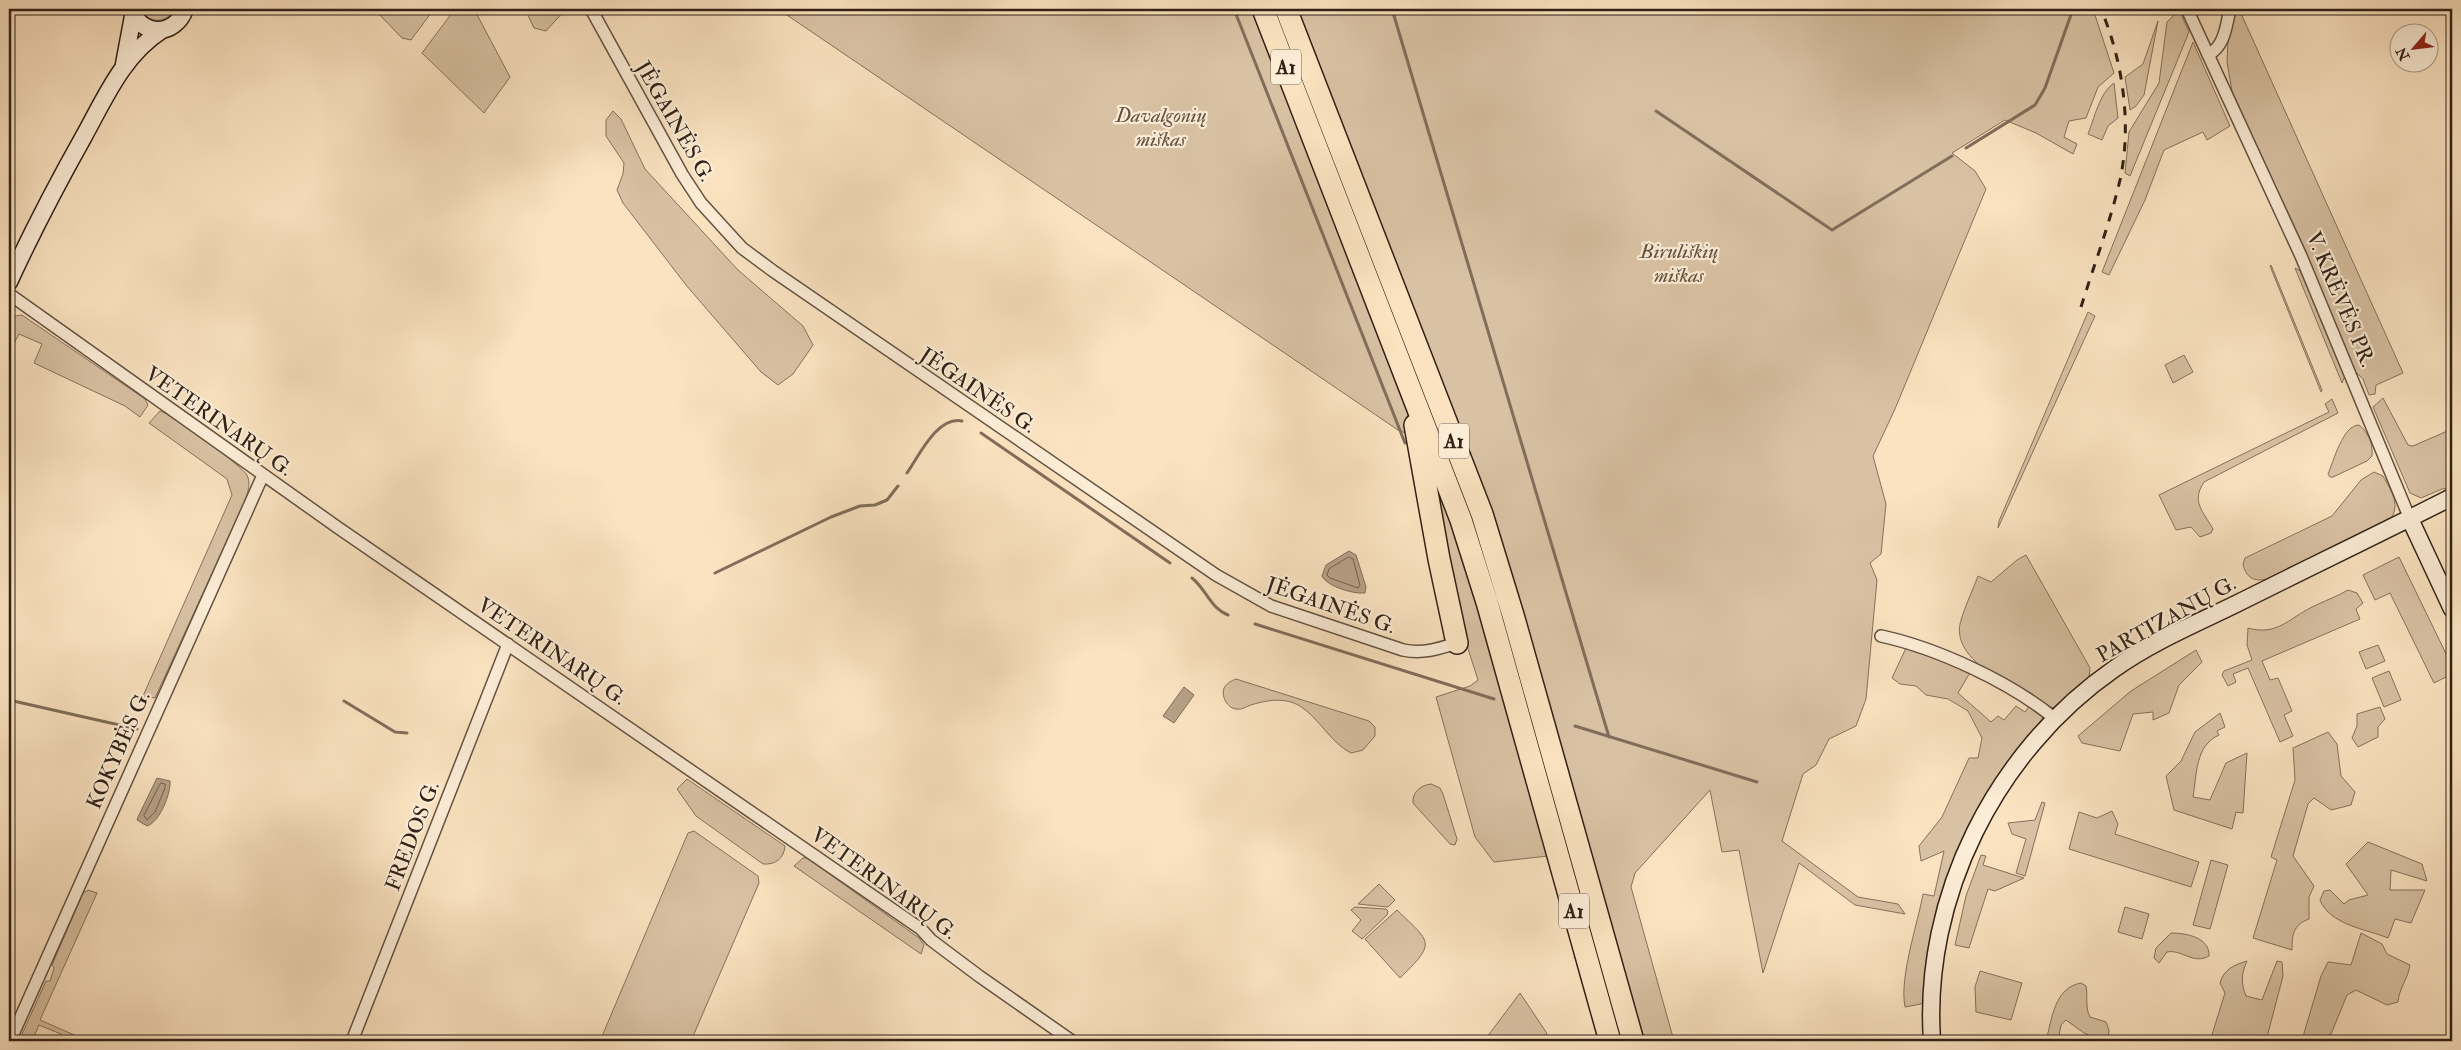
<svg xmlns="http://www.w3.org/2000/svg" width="2461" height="1050" viewBox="0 0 2461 1050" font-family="'IM FELL Double Pica',serif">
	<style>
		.green { fill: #d9c2a4; stroke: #85725d }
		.water { fill: #b6a187; stroke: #816e5a }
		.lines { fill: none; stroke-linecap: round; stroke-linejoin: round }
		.shore { stroke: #74614e; stroke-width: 1 }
		.stream { stroke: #816e5a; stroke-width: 3 }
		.street-casing { stroke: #645241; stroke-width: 14 }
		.secondary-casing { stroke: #312116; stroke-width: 19 }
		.highway-casing { stroke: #312116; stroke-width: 24 }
		.street { stroke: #fcedd7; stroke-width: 11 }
		.secondary { stroke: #fcedd7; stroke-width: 16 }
		.highway { stroke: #fbe3c1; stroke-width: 21 }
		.rail { stroke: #312116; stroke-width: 3; stroke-dasharray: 9 9; stroke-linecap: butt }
		.labels { text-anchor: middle; stroke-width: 4.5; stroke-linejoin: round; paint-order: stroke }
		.shield { fill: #fcedd7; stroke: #6e5e50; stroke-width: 1 }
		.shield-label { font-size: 20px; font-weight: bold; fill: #312116 }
		.park-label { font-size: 21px; font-style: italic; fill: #635141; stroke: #fcedd7 }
		.street-label { font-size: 21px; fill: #312116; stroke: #fcedd7 }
	</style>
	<rect width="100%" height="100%" fill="#fbe3c1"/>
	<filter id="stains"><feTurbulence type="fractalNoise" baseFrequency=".004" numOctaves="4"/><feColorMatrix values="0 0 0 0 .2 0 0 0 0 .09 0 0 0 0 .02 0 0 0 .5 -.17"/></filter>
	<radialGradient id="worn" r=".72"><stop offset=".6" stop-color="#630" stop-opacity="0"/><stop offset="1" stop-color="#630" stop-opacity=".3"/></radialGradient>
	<path class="green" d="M141,9H175C167,23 149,25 141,9Z
		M374,9H434L411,40L402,38Z
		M455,9H474L510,77L484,113L422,53Z
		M525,9H566L546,31L534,28Z
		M778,9H1252L1406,408L1413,436L1398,430Z
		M1298,9H2093L2114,73L2098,87L2086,118L2069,121L2064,137L2077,144L2073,154L2036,133L2005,120L1952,153L1975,171L1986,189L1895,409L1873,456L1886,504L1881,554L1870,563L1877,580L1866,699L1856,726L1829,739L1816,765L1803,774L1782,841L1858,897L1898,904L1905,914L1855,905L1799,863L1763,973L1739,850L1722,852L1710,790L1635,873L1631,887L1674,1041H1642L1496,526L1476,469Z
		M2235,9H2239L2403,373L2376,385L2375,394L2369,395L2363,379L2353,369L2288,216L2232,91L2227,62L2228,40Z
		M2177,12L2181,14L2189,32L2130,176L2125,173L2129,132L2159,83L2167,22Z
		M2158,21L2144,95L2136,106L2130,110L2125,77L2143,64Z
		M2193,42L2230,126L2207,140L2203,132L2164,150L2145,200L2109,275L2102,272Z
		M2114,83L2118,118L2108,126L2102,140L2088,134C2094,119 2100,92 2114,83Z
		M613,111L621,119L645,169L738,270L803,326L813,345L793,374L778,385L761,372L686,285L623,203L617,190L623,174L624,163L606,136V120Z
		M2271,265L2322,390L2321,392L2270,266Z
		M2295,268L2301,271L2345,376L2342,383Z
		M2088,312L2095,316L1998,528L1999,521Z
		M22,315L145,399L148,405L140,417L125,406L34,363L42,344L19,334L10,351L9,350V317Z
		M2184,355L2193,372L2173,383L2165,365Z
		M2383,398L2408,445L2413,446L2452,429V488L2442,489L2421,498L2410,493L2373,407Z
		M2332,399L2338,413L2204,482C2191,502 2203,511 2213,529L2211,533L2200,537L2191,527L2176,530L2159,495L2329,412L2325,404Z
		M160,411C170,413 242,466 247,475C251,483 248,492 245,501L155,698L143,696L232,495L227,479L149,423Z
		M2359,425C2369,433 2373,444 2372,456L2367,461L2333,477H2330L2328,474C2334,460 2343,425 2359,425Z
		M1425,453L1461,551L1548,856L1494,862L1475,837L1436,697L1470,686L1478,680L1462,630Z
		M2374,472L2383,476C2390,489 2401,504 2391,518L2267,579C2254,582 2246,578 2243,564L2245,558L2332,516L2361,480Z
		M2026,555L2090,668L2089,678L2053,708C2025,692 1952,665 1960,624C1964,608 1972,592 1978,576L1991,582L2017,560Z
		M2399,557L2452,666V674L2434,683L2390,593L2375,600L2363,575Z
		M2348,590L2357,593L2363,603L2356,609L2360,619L2262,661L2270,680L2278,678L2292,711L2284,715L2293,736L2280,742L2248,668L2233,674L2236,682L2228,686L2222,675L2224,671L2252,660L2247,645L2248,628C2277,636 2288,619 2312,607C2324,601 2336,597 2348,590Z
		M2378,645L2385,661L2366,669L2359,652Z
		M1906,648L1943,659L1971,671L1958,693L1991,722L1998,716L2004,720L2016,706L2025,712L2030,705L2041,711L2043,718C1986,786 1954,837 1935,924C1929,949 1928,975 1925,999L1921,1004L1905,1007C1899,977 1918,923 1923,894L1934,896L1944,851L1921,861L1919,846L1942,817L1969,758H1978L1982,738L1968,711L1948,699L1926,695L1916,686L1900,684L1892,678Z
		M2196,650L2202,662L2179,685L2169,713L2153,720V712L2133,714L2120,751L2082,743L2078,736L2131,691Z
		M2389,671L2401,700L2384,707L2372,678Z
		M1236,679L1369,721L1375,727V736L1363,750L1351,753C1331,743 1319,718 1300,706C1285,697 1267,700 1251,705C1246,707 1241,710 1236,709C1227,708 1221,696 1224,688C1227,683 1231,681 1236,679Z
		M2380,707L2385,719L2378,727V737L2358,747L2352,738L2357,726V714Z
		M2220,713L2225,727L2217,731L2219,735C2195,746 2197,774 2193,797L2210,800L2226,763L2247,753L2243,813L2236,812L2232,829L2174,810L2166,776L2181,761L2195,732Z
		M2328,732L2337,744L2341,776L2355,792L2351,805L2331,810L2314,798L2308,804L2293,856L2314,886L2309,897V919C2293,925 2292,935 2292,950L2253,938L2277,860L2271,857L2295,780L2293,748Z
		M687,779L785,846C784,858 776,865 763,864L696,816L677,789Z
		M1431,784L1440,788L1443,794L1457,839L1455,845L1450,844L1413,803C1412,792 1421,785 1431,784Z
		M2042,802L2045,803L2025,876L2016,873L2026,839L2012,834L2008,823L2035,820Z
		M2112,811L2118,824L2115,834L2199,862L2191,887L2069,849L2079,812L2097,818Z
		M694,831L758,876L759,883L691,1041H600L688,833Z
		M2368,842L2422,864L2427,881L2391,870L2390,890H2425L2411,923L2395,919L2388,938C2366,929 2330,925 2320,900L2324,891L2330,890L2344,904L2349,900L2368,895L2346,864Z
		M1981,855L1986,856L1983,865L2024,878L1995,891L1988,889L1969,948L1955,945L1966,896Z
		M803,858H807L919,938L924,945L921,954L794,866Z
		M2211,860L2228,865L2210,929L2193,925Z
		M1379,884L1395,900L1388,907L1358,904Z
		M88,890L97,893L40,1020L88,1041H58L61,1034L39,1025L32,1041H19L46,981H50L54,968L52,965L83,893Z
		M1355,907L1386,909L1388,911L1387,915L1362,939L1352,931L1361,920L1351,910Z
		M2125,907L2149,914L2142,939L2118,932Z
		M1397,910C1431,943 1437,942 1400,978L1365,939Z
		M2171,933C2185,933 2210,937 2209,956C2193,965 2182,949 2167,952L2159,963L2154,958L2156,948Z
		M2361,933L2382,944L2387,954L2410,965C2408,979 2399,988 2398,1002L2387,1005L2356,990L2347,995L2331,1034L2325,1037L2302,1040L2321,976L2328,962L2351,965Z
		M2247,961C2241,974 2241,984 2246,996L2262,1000L2277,961L2282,962L2283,976L2266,1041H2210L2225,993L2220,983C2224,969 2234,965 2247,961Z
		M1980,971L2022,983L2011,1020L1976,1012L1975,987Z
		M2081,983L2086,986C2088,997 2085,1008 2090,1017L2106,1022L2109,1030L2108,1040L2103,1041L2084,1033L2066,1020L2061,1025L2058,1041H2046C2052,1019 2054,988 2081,983Z
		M1520,993L1546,1032L1549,1041H1484Z"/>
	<path class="water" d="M1349,551L1356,555L1366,587L1365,593C1353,594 1328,587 1322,576L1326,565Z
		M1184,687L1194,695L1174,723L1163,716Z
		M157,778L170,781C171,793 160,822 147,826L137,820L138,817Z"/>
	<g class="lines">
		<path class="shore" d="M1349,557L1353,559L1360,585L1358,588L1330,578L1327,575L1329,569Z
			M161,783L165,784V788L155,812L147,820L144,816Z"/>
		<path class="stream" d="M1234,9L1405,443
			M1392,9L1609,737
			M1656,111L1832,230L1952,156
			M1966,148L2035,105L2045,88L2073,9
			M981,433L1170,563
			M907,473C919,456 937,416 962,421
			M715,573L831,517L860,506L875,505L887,500L898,486
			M1192,578C1207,590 1210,608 1228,615
			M1255,624L1494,699
			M9,700L137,729
			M344,701L395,732L407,733
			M1575,726L1757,782"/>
		<defs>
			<path id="street" d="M591,9L682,174L701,203L742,248L773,271L1216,575L1271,606L1403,650C1423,654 1438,649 1457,643
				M2187,9L2301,256L2410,519
				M2208,55C2225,46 2226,26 2230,9
				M9,294L337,527L921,929L931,940L979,976L1072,1041
				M1881,636C1937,648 2010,682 2054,718
				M10,1041L263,475
				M352,1041L508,644"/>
			<path id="secondary" d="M131,9C141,37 175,37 185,9
				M124,64L133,16
				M9,282C32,232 57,184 84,136C105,98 123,55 162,30
				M2410,519L2452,609
				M1932,1041C1922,897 1996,751 2114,669C2152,642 2195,624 2236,604C2308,568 2381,533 2452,497"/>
			<path id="highway" d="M1263,9L1461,520L1487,602L1610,1041
				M1286,9L1482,514L1513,615L1633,1041
				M1415,425L1439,559L1457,643"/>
		</defs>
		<use href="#street" class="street-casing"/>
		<use href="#secondary" class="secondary-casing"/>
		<use href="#highway" class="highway-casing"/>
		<use href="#street" class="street"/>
		<use href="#secondary" class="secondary"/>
		<use href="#highway" class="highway"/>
		<path class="rail" d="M2081,307C2094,265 2110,223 2120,180C2132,125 2123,61 2101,9"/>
	</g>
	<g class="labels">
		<g class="shield">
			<rect x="1271" y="49.5" width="30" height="35" rx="4"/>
			<rect x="1439" y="423.5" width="30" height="35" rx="4"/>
			<rect x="1559" y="893.5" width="30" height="35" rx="4"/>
		</g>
		<g class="shield-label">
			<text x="1286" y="74">A1</text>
			<text x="1454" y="448">A1</text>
			<text x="1574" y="918">A1</text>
		</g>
		<g class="park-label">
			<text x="1161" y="122">Davalgonių<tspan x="1161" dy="24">miškas</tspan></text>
			<text x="1679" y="258">Biruliškių<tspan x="1679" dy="24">miškas</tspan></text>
		</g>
		<g class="street-label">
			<text transform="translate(675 121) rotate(60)" y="7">JĖGAINĖS G.</text>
			<text transform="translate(2341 299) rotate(67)" y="7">V. KRĖVĖS PR.</text>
			<text transform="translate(978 390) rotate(34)" y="7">JĖGAINĖS G.</text>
			<text transform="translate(219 421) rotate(35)" y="7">VETERINARŲ G.</text>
			<text transform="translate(1331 605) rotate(19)" y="7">JĖGAINĖS G.</text>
			<text transform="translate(2166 619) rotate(-29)" y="7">PARTIZANŲ G.</text>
			<text transform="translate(552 651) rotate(34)" y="7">VETERINARŲ G.</text>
			<text transform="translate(118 750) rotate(-66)" y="7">KOKYBĖS G.</text>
			<text transform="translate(412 836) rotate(-69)" y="7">FREDOS G.</text>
			<text transform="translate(884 883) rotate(36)" y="7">VETERINARŲ G.</text>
		</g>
	</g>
	<rect width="2461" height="1050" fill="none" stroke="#fbe3c1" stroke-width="30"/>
	<rect x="10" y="10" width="2441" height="1030" fill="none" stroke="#312116" stroke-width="2.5"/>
	<rect x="15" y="15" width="2431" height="1020" fill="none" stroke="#312116"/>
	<g transform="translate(2414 48) rotate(242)"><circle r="24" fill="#fcedd7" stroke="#ab9b8a"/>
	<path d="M0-4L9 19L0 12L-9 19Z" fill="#8f2418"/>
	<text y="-8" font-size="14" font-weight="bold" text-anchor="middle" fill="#312116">N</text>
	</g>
	<rect width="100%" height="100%" filter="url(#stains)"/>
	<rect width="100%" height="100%" fill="url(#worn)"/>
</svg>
